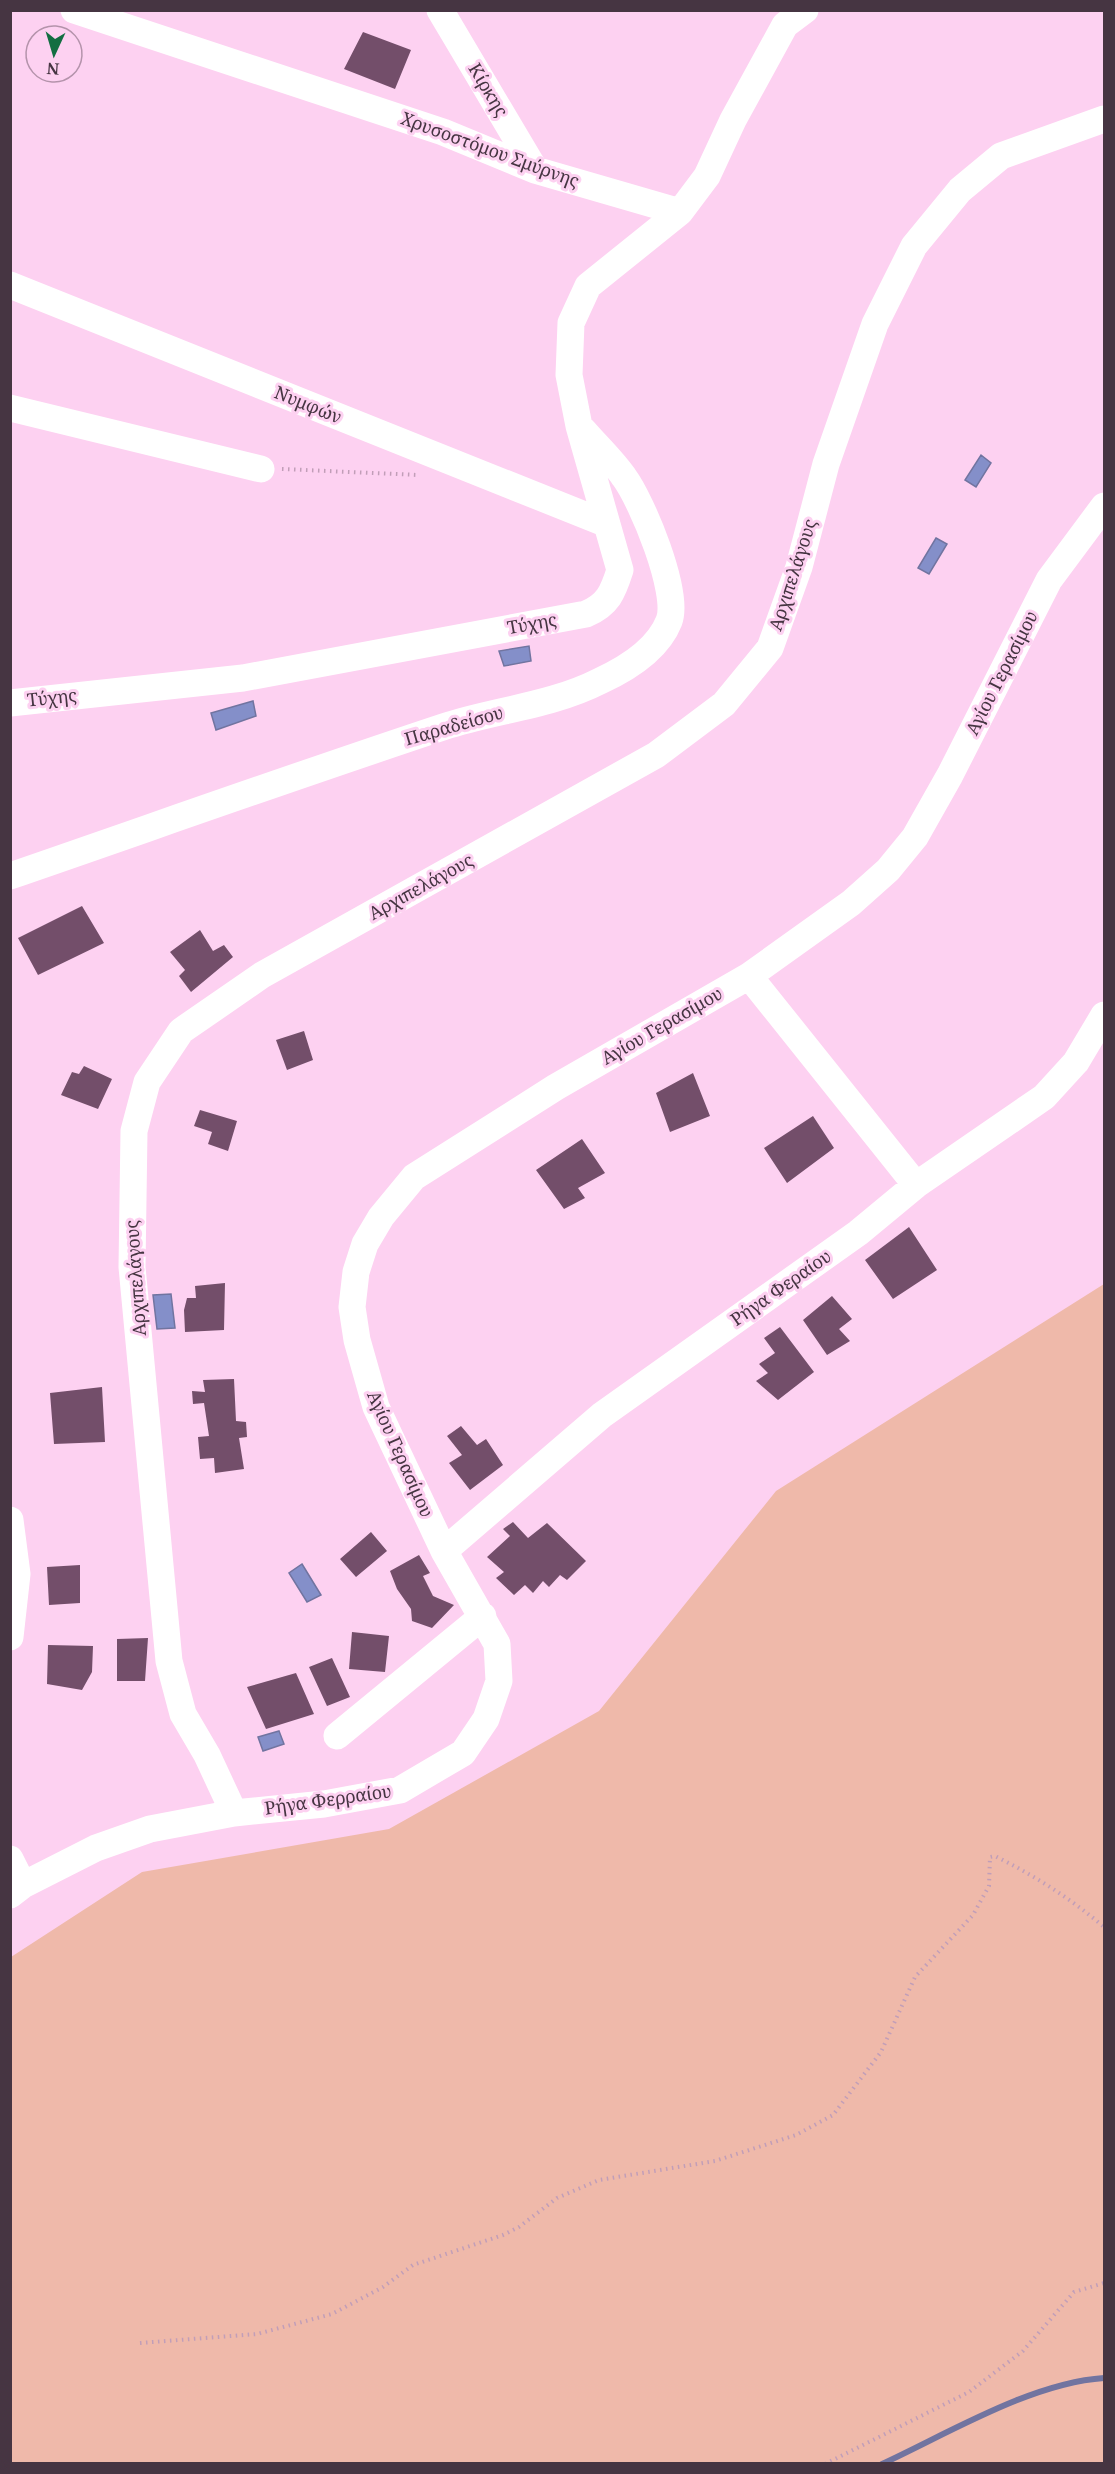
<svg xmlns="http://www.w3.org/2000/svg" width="1115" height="2474" viewBox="0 0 1115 2474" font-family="'Noto Serif',serif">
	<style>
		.green { fill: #efb9aa }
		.water { fill: #848fc9; stroke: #7174a0; stroke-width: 1.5 }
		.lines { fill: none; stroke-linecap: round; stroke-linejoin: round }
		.stream { stroke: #7174a0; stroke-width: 6 }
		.building { fill: #734e6a }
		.path { stroke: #c19eb8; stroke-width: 4; stroke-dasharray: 1.5 4.5; stroke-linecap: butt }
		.minor { stroke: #fff; stroke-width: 27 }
		.labels { text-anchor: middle; stroke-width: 6; stroke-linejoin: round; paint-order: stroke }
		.street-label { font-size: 18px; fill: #463542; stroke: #fdd1f1 }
	</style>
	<rect width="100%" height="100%" fill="#fdd1f1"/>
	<path class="green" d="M1104,1284V2463H11V1957L142,1872L389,1829L599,1711L776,1491Z"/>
	<path class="water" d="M981,455L991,463L976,487L965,480Z
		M936,538L947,544L929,574L918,568Z
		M529,646L531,661L504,666L499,651Z
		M253,701L256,716L216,730L211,713Z
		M171,1294L175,1328L157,1329L153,1295Z
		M302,1564L321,1595L307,1602L289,1573Z
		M279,1731L284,1744L263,1751L258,1737Z"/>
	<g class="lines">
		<path class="stream" d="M882,2464C949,2433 1031,2383 1104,2378"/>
	</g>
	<path class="building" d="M363,32L411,50L395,89L344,69Z
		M82,906L104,943L38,975L18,938Z
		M200,930L213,951L224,945L233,957L191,992L179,976L185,970L170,952Z
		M304,1031L313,1060L287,1070L276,1040Z
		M84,1066L112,1079L98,1109L61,1095L72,1072L79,1074Z
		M693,1073L710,1116L670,1132L656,1093Z
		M200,1110L237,1121L228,1151L208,1144L212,1132L194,1126Z
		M813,1116L834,1148L787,1183L764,1148Z
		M582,1139L605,1173L578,1188L585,1198L564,1209L536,1170Z
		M909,1227L937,1270L893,1299L865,1260Z
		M225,1283L224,1330L185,1332L184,1310L187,1298H196L195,1286Z
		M832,1296L852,1319L839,1329L850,1341L827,1355L803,1320Z
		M780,1327L814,1372L778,1400L756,1381L768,1373L759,1364L775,1353L764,1338Z
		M234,1379L236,1421L246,1422L247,1437L239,1438L244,1469L215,1473L214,1458L200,1459L198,1437L209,1436L204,1403L193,1404L192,1391L205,1392L203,1380Z
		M102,1387L105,1442L54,1444L50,1393Z
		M461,1426L477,1445L486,1439L503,1465L470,1490L449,1463L462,1455L447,1436Z
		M513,1522L528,1538L547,1523L586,1561L567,1580L560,1575L549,1587L543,1581L533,1593L525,1585L514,1595L496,1578L504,1572L487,1557L510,1536L503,1529Z
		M371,1532L387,1551L356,1577L340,1559Z
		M419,1555L430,1573L423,1576L433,1596L454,1605L432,1628L412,1621L411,1609L397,1589L390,1571Z
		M80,1565V1603L49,1605L47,1567Z
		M352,1632L389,1636L385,1672L349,1669Z
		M148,1638L145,1681H117V1639Z
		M48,1645L93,1646L92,1672L82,1690L47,1684Z
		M332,1658L350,1697L327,1706L309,1667Z
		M296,1673L314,1714L266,1729L247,1687Z"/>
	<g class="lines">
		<path class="path" d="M282,469L418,475
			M140,2343L257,2334L332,2314L383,2287L413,2265L503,2235L519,2227L557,2198L599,2180L715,2161L796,2135L833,2115L881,2052L915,1977L973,1915L989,1886L990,1857L995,1856C1035,1876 1070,1898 1104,1927
			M825,2464L969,2392L1023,2351L1074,2292L1104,2283"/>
		<path class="minor" d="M74,10L443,132L535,170L680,212
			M440,10L535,170
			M10,285L607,524
			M10,408L261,469
			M10,703L243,678L586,614C608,605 613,592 620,570L579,426L569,375L571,323L588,286L680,212L707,176L733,120L785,25L805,10
			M10,876C155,826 298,775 443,727C494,710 551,706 600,681C626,669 658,649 669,621C680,593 642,501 624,477C613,461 597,446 584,431
			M749,976L916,1185
			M10,1520L17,1574L10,1637
			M444,1551L602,1415L858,1233L916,1185L1044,1097L1076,1062L1104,1015
			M337,1736L483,1616
			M234,1813L207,1755L183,1714L169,1661L132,1267L134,1131L147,1082L181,1031L262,975L656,755L724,704L770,648L799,567L826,464L875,324L914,246L960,190L1001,156L1104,119
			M10,1859L23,1885
			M10,1895L23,1885L96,1848L150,1829L234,1813L324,1804L400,1790L463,1753L486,1719L499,1681L497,1644L444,1551L376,1407L357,1340L352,1307L356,1272L365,1244L381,1217L414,1177L556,1087L749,976L851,903L888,870L915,837L950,775L1049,580L1104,506"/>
	</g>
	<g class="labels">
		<g class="street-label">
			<text transform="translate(488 90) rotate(59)" y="6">Κίρκης</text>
			<text transform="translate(490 150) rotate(20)" y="6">Χρυσοστόμου Σμύρνης</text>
			<text transform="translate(308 405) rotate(22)" y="6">Νυμφών</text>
			<text transform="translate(793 575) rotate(-72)" y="6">Αρχιπελάγους</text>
			<text transform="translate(532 624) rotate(-10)" y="6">Τύχης</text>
			<text transform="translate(1002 673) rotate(-63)" y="6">Αγίου Γερασίμου</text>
			<text transform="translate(52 698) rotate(-6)" y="6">Τύχης</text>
			<text transform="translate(454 726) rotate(-16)" y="6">Παραδείσου</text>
			<text transform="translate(421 887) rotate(-29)" y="6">Αρχιπελάγους</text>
			<text transform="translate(662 1026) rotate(-30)" y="6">Αγίου Γερασίμου</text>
			<text transform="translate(136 1278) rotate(-94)" y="6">Αρχιπελάγους</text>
			<text transform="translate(781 1288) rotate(-35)" y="6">Ρήγα Φεραίου</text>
			<text transform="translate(400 1454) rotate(66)" y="6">Αγίου Γερασίμου</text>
			<text transform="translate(328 1800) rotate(-8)" y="6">Ρήγα Φερραίου</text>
		</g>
	</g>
	<rect width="1115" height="2474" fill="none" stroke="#463542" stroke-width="24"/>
	<g transform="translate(54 54) rotate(184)"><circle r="28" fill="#fdd1f1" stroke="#b493ab" stroke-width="1.5"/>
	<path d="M0-4.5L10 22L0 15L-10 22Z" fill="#136e42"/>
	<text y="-9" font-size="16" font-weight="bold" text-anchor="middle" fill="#463542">N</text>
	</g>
</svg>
